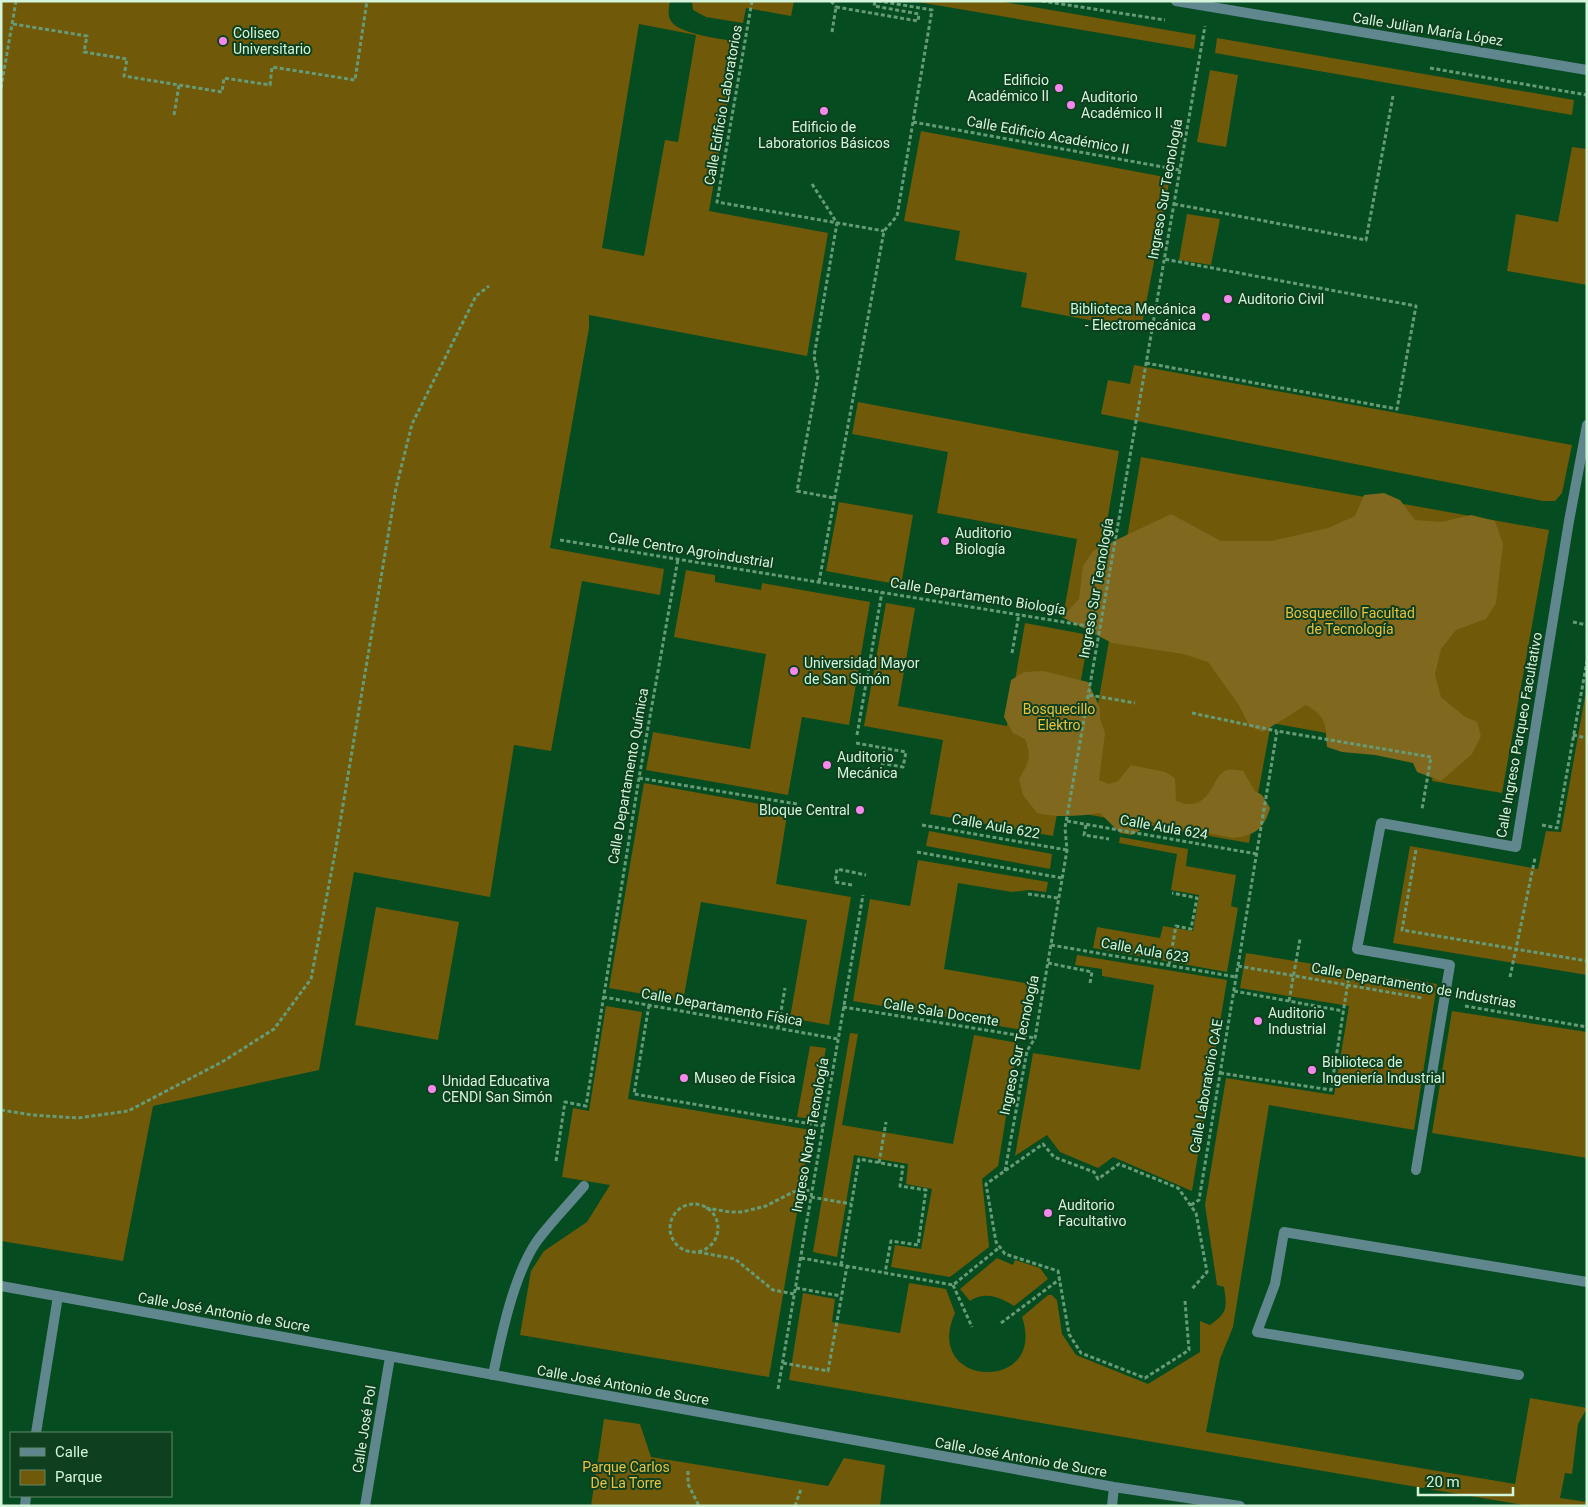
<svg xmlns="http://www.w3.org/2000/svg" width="1588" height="1507" viewBox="0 0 1588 1507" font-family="Roboto,sans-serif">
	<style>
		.green { fill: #705908; fill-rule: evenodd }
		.forest { fill: #80681f }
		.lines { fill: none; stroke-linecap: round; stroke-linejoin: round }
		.path { stroke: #669b77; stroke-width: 3; stroke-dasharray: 4 2.5; stroke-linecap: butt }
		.lane { stroke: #61878e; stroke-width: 10 }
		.street { stroke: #61878e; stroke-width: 10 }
		.poi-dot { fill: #f688ed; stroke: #0e3f1e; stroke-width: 2 }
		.labels { text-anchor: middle; stroke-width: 4; stroke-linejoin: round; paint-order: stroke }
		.street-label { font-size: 14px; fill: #d5f5db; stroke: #0e3f1e }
		.poi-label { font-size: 14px; fill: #d5f5db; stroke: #0e3f1e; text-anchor: start }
		.park-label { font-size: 14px; fill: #ebc13e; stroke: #0e3f1e }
	</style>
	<rect width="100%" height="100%" fill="#064c21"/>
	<path class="green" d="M1,1H670C669,7 667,15 671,21C678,34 723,39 738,42L709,211L828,233L807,356L589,315V328L550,548L664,569L660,595L582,581L551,751L514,745L490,897L354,872L319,1070L153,1106L123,1261L1,1241ZM639,24L696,35L678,142L665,140L644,256L602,248Z
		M692,1H794L791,16L746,8L743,23L706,17L693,10Z
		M912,1H998L1196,35L1194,49Z
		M1217,38L1574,100L1572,115L1215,53Z
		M1210,70L1238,75L1226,147L1197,142Z
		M921,131L1170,178L1141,330L1021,307L1027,273L955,260L960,231L904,221Z
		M1572,147L1587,149V285L1507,271L1516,214L1558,222Z
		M1187,214L1220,219L1211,265L1179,260Z
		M1134,365L1572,445L1562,493L1555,501H1543L1101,414L1108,380L1130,384Z
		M858,402L1119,451L1091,616L1064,611L1077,539L937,513L948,452L852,434Z
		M1141,457L1549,530L1502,793L1432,781L1436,753L1271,723L1249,843L1079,813Z
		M839,502L913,515L901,585L826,571Z
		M686,570L715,575V582L761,590L762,583L870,602L849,725L802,717L788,795L646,770L653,732L750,749L766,654L674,637Z
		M886,603L915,608L898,706L1007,726L1025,623L1089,635L1053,836L930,814L943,740L864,726Z
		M1587,685V975L1393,943L1410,846L1538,869L1546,831L1561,832Z
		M644,783L788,809L776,884L851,897L829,1025L790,1018L807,920L701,902L683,1001L609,988Z
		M929,831L1052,854L1050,869L926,846Z
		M1120,837L1188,849L1186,866L1236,875L1231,906L1238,908L1227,972L1093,948L1097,927L1160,938L1163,926L1193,931L1199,895L1171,890L1177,854L1119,843Z
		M918,860L1048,882L1046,892L1030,890L1012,892L958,883L944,969L1031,984L1023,1030L853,1001L870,899L910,906Z
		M376,907L459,922L438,1040L355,1025Z
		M1246,953L1437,984L1414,1130L1269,1105L1233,1327L1220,1359L1206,1432L1515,1484L1530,1398L1587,1408L1578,1424L1572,1474L1565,1473L1560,1498L1587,1502V1506H1529L789,1380L803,1293L835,1299L832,1322L900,1333L909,1283L946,1289L955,1313C921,1388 1048,1394 1022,1317L1048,1295H1052L1057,1300L1062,1334L1076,1355L1148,1384L1200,1352V1321L1210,1325C1228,1312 1227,1308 1224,1287L1217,1285L1205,1205L1226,1078L1334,1095L1349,1006L1240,988Z
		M1077,955L1227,980L1192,1191L1113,1157L1098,1168L1060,1152L1047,1135L1015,1156L1033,1053L1140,1070L1154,985L1102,976V969L1075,965Z
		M606,1006L642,1012L628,1099L811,1130L769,1377L520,1335L531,1271L544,1251L587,1222L610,1185L562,1177L573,1108L589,1111Z
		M1452,1011L1587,1032V1158L1432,1133Z
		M850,1033L858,1034L842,1125L953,1144L974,1035L1018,1043L998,1166L982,1179L989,1247L950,1277L891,1267L895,1245L921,1249L932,1189L906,1184L908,1164L854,1155L837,1257L813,1252Z
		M810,1046L826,1048L813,1119L797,1117Z
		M997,1258L1013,1265L1015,1260L1040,1268L1048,1279L1014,1306C1000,1297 985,1291 970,1301L960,1289Z
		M604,1419L640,1424L651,1457L828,1486L844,1458L885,1465L880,1506H591Z"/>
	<path class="forest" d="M1384,493L1400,500L1415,520L1442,522L1471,515L1495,521L1503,544L1496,603L1486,619L1456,630L1441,649L1435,674L1441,697L1464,716L1477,722L1481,736L1472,754L1441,781L1417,772L1413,763L1375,755L1342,752L1327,747C1325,724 1328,718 1306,705L1263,732L1249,726L1239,705L1208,662L1183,654L1112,643L1062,617L1079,599L1083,566L1093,551L1171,514L1221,541H1272L1328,528L1355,516L1364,495Z
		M1043,671L1088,682L1100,708V719L1105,733L1099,780L1109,784L1118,781L1131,765L1165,772L1175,778L1176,801C1187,805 1192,806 1202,800C1213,792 1214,779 1223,772C1229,768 1236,770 1243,771L1255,791L1262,795L1270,808C1264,830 1254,835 1233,838L1148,821L1144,828L1132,835L1120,833L1100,813C1079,816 1058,818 1037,813L1023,795L1019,779C1029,762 1032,757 1025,739L1013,733L1004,717L1011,680L1024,672Z"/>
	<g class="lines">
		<path class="path" d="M752,1L717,202L884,231
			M831,1L836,7
			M1042,1L1165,20
			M836,7L918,21L919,14L874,6L875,1
			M13,24L87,36L84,52L127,59L124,76L222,92L224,78L270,85L272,67L355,80L367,1
			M832,32L836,7
			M1430,68L1587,95
			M1,88L16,1
			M174,115L179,85
			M913,122L1180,170
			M812,184L837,223L814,356L818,376L797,491L834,498
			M1174,204L1366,240L1393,96
			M1146,363L1397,409L1416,306L1164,259
			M560,540L1100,628
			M819,582L884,231L897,216L932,10L879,1
			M1573,622L1587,625
			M1012,653L1019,614
			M1089,695L1135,703
			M1192,713L1277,731
			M857,735L882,592
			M1573,735L1587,738
			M856,743L906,752L903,767L880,763
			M639,778L797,804
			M1067,821L1257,854
			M922,825L1067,850
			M1086,825L1084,835L1109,839
			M1542,825L1557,828L1587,661
			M1416,850L1402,930L1587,961
			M917,852L1062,878
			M852,885L835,882L837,869L866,875
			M1028,894L1058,898
			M1051,945L1236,977
			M1048,963L1092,972L1090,983
			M1169,965L1176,926L1191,929L1197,898L1172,893
			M1238,966L1422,998
			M1510,977L1535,858
			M1234,991L1343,1011
			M603,997L838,1039
			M1289,1001L1300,939
			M649,1005L634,1094L823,1126
			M1465,1006L1587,1027
			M843,1007L1035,1038
			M778,1029L785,988
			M1220,1073L1331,1090L1350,969
			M1,1110L32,1115L78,1118L128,1111L222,1062L274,1029L311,979L335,853L396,488L412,424L476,296L489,286
			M556,1161L565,1102L586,1106L639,778L678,559
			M879,1163L886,1122
			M1005,1171L1027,1051L1035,1038L1067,850L1065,828L1205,26
			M811,1197L851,1204
			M670 1228a24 24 0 1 1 48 0a24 24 0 1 1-48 0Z
			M1191,1205L1199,1200L1277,731L1431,757L1422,809
			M706,1208L730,1212H742L766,1206L793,1192L812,1190
			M698,1252L735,1259L773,1290L794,1294
			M801,1258L953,1285L1000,1247
			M841,1265L859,1159L903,1167L900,1186L926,1190L918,1245L891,1241L885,1273
			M953,1285L972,1327
			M796,1288L841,1296
			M1185,1301L1189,1350L1145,1378L1081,1353L1069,1334L1058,1271L1005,1254L996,1242L986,1184L1043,1144L1054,1157L1094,1172L1098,1179L1119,1164L1178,1188L1196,1213L1207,1272L1191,1290
			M1001,1323L1060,1279
			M783,1363L828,1371L847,1266
			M778,1389L863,895
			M688,1471V1484L699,1506
			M795,1506L801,1489"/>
		<path class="lane" d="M1416,1170L1450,965L1357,949L1381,823L1516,847L1569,521L1587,425
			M493,1375C501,1336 514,1274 537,1241C551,1222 569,1204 584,1186
			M1519,1375L1257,1332L1275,1284L1284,1232L1587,1282"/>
		<path class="street" d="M1176,1L1587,70
			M1,1286L1114,1487L1240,1506
			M36,1433L58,1296
			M25,1506L26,1496
			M365,1506L390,1357
			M1112,1506L1114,1487"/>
	</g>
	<g class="poi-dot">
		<circle cx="223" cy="41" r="5"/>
		<circle cx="1059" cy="88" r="5"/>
		<circle cx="1071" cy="105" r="5"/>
		<circle cx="824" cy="111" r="5"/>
		<circle cx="1228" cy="299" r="5"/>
		<circle cx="1206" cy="317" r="5"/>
		<circle cx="945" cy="541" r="5"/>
		<circle cx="794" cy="671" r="5"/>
		<circle cx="827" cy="765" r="5"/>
		<circle cx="860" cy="810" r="5"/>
		<circle cx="1258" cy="1021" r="5"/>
		<circle cx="1312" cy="1070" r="5"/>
		<circle cx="684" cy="1078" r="5"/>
		<circle cx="432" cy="1089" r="5"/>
		<circle cx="1048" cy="1213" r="5"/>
	</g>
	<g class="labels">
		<g class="street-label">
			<text transform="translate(1428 29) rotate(9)" y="5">Calle Julian María López</text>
			<text transform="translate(723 105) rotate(-80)" y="5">Calle Edificio Laboratorios</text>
			<text transform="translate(1048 135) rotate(10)" y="5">Calle Edificio Académico II</text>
			<text transform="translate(1165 189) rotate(-80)" y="5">Ingreso Sur Tecnología</text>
			<text transform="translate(691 550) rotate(9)" y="5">Calle Centro Agroindustrial</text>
			<text transform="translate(1096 588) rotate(-80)" y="5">Ingreso Sur Tecnología</text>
			<text transform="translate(978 596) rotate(9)" y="5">Calle Departamento Biología</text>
			<text transform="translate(1519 735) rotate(-80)" y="5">Calle Ingreso Parqueo Facultativo</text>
			<text transform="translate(628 776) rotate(-80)" y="5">Calle Departamento Química</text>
			<text transform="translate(996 826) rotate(10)" y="5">Calle Aula 622</text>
			<text transform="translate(1164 827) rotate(10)" y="5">Calle Aula 624</text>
			<text transform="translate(1145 950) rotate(10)" y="5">Calle Aula 623</text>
			<text transform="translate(1414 985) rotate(10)" y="5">Calle Departamento de Industrias</text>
			<text transform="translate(722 1007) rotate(10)" y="5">Calle Departamento Física</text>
			<text transform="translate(941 1012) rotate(9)" y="5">Calle Sala Docente</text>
			<text transform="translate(1019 1045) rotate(-78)" y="5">Ingreso Sur Tecnología</text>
			<text transform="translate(1206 1086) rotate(-80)" y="5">Calle Laboratorio CAE</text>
			<text transform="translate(810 1135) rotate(-80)" y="5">Ingreso Norte Tecnología</text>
			<text transform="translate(224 1312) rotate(10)" y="5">Calle José Antonio de Sucre</text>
			<text transform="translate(623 1385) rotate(10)" y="5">Calle José Antonio de Sucre</text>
			<text transform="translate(364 1429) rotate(-81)" y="5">Calle José Pol</text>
			<text transform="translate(1021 1457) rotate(10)" y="5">Calle José Antonio de Sucre</text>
		</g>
		<g class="poi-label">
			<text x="233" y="38">Coliseo<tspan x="233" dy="16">Universitario</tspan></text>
			<text x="1049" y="85" text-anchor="end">Edificio<tspan x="1049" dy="16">Académico II</tspan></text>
			<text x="1081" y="102">Auditorio<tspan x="1081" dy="16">Académico II</tspan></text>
			<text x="824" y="132" text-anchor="middle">Edificio de<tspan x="824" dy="16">Laboratorios Básicos</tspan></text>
			<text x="1238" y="304">Auditorio Civil</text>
			<text x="1196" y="314" text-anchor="end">Biblioteca Mecánica<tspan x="1196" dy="16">- Electromecánica</tspan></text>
			<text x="955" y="538">Auditorio<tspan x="955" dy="16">Biología</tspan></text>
			<text x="804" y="668">Universidad Mayor<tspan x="804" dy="16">de San Simón</tspan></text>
			<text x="837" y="762">Auditorio<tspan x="837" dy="16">Mecánica</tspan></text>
			<text x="850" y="815" text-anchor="end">Bloque Central</text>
			<text x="1268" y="1018">Auditorio<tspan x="1268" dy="16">Industrial</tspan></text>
			<text x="1322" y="1067">Biblioteca de<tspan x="1322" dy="16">Ingeniería Industrial</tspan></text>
			<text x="694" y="1083">Museo de Física</text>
			<text x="442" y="1086">Unidad Educativa<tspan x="442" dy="16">CENDI San Simón</tspan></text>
			<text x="1058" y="1210">Auditorio<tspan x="1058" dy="16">Facultativo</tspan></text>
		</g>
		<g class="park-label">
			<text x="1350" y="618">Bosquecillo Facultad<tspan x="1350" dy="16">de Tecnología</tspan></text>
			<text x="1059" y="714">Bosquecillo<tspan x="1059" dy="16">Elektro</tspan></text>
			<text x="626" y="1472">Parque Carlos<tspan x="626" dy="16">De La Torre</tspan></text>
		</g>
	</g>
	<rect width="1588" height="1507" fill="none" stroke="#d5f5db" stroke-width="5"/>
	<rect x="10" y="1432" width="162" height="65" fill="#0e3f1e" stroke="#5e886a"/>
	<rect x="20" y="1448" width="25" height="8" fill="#61878e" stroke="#5e886a"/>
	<text x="55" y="1457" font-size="15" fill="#d5f5db">Calle</text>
	<rect x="20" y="1470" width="25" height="15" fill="#705908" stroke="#5e886a"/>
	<text x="55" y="1482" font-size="15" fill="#d5f5db">Parque</text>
	<path d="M1418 1487v8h95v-8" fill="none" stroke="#d5f5db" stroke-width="2.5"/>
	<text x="1426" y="1487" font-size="15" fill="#d5f5db" stroke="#0e3f1e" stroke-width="4" paint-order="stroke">20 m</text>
</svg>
